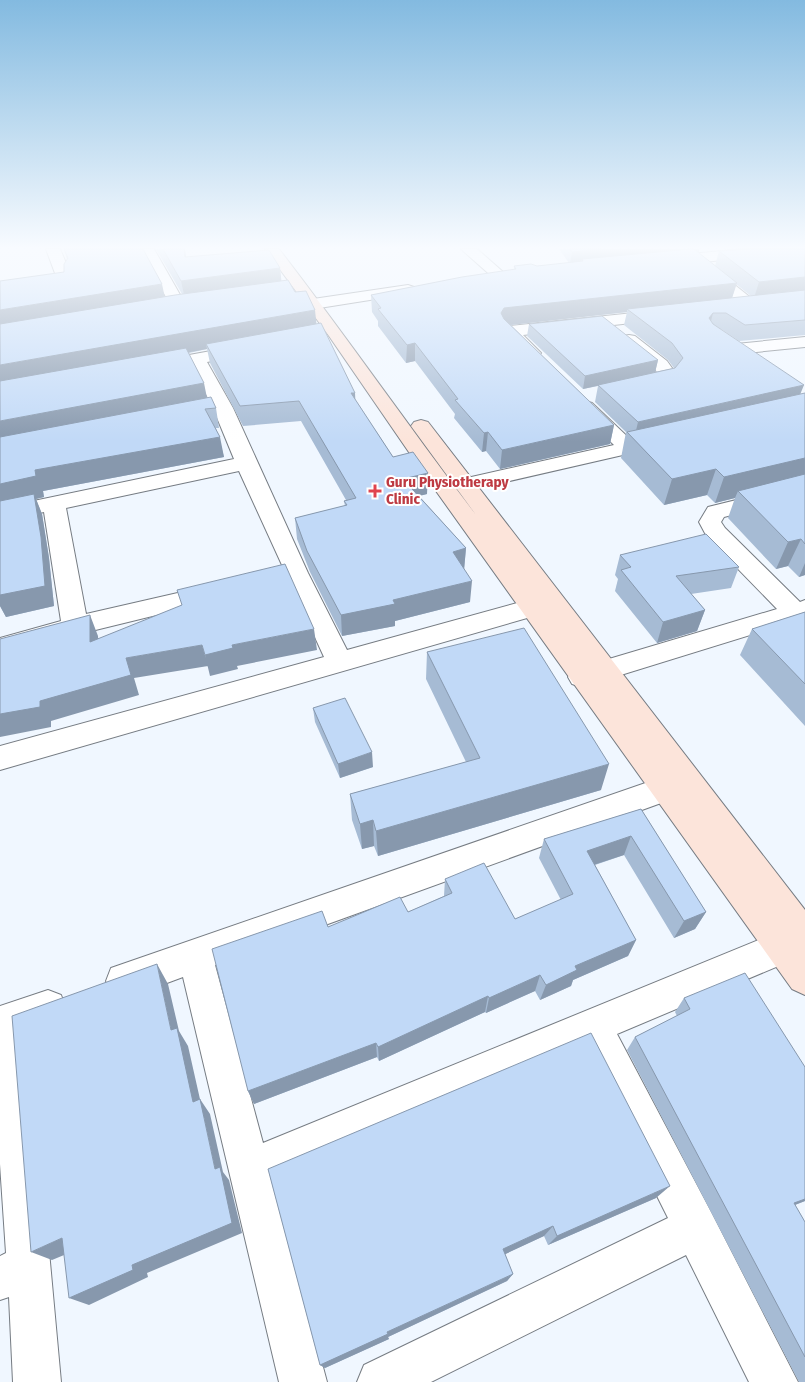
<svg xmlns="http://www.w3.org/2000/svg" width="805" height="1382" viewBox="0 0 805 1382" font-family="'Fira Sans Condensed',sans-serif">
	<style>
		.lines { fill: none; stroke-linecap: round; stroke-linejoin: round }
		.street-casing { stroke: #767c83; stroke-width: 2 }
		.secondary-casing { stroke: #767c83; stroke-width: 2 }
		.street { fill: #fff; fill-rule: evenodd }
		.secondary { fill: #fce4da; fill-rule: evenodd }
		.wall { fill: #a6bbd4; fill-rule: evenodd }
		.shaded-wall { fill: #8798ad }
		.building { fill: #c1d9f7; stroke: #8798ad }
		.health-dot { fill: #e0444e; stroke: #fff; stroke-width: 2 }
		.labels { text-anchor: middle; stroke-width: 4; stroke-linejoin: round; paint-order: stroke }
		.far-health-label { font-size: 15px; font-weight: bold; fill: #be3a42; stroke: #fff; text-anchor: start }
	</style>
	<rect width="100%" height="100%" fill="#f0f7ff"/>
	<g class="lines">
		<defs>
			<path id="street" d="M46,249H60L72,277C58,297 22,295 0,299V289L41,283L56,276Z
				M140,249H154L187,307L185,310H173Z
				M461,249H477L510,278L507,281H497Z
				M745,249H794L792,252L787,253L667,266L662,264L659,261L662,258L667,256Z
				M706,264L711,266L756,302L758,305L756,308H744L701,272L698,269L701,266Z
				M408,285L414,287L416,290L414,293L313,309L307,307L305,304L307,301L313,299Z
				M662,310L668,311L670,315L668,319L523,335L541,353L538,357C524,360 509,343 501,331L504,327L510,326Z
				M629,335L635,336L667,361L677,375C669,387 645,391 631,388L629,384L631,380L658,374L655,369L623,344L620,340L623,336Z
				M805,337V347L736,354L730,353L727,349L730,345L736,344Z
				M244,345L250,346L253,350L250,354L207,362L233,408L308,573L347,650L532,599L541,602L545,608L541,614L0,770V746L324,657L239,471L66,508L86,614L217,584L226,586L229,592L226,598L75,635L0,656V638L61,621L44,512L0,522V508L234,459L213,408L191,365L156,371L150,370L147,366L150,362L156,361Z
				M585,401L592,403L632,441L642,439L649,441L652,445L649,449L466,491L458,490L455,485L458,480L614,445L575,407L578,403Z
				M805,483V496L724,517L721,522L725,528L800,602L805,600V618L582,687L572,684L568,677L572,670L777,609L707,537L699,522L708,507Z
				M686,769L697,772L701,781L697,790L215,965L263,1143L783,930L795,935L800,947L795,959L617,1034L711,1212L798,1382H749L686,1255L431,1382H357L364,1365L668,1218L583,1048L273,1180L327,1382H279L183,977L124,999L111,994L106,981L111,968Z
				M48,990L61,995L66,1008L61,1021L29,1033L61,1382H13L9,1297L0,1300V1256L6,1253L0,1164V1006Z"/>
			<path id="secondary" d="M265,249H279C346,336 409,427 476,515L411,426L414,422L421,420L428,422L805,910V995L792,989L426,477L329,336Z"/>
		</defs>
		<use href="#street" class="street-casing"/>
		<use href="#secondary" class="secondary-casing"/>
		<use href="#street" class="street"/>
		<use href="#secondary" class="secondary"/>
	</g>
	<path class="wall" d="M64,249L165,297L182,294L156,249H185L186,257L280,268L281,281L316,324L355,399L393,457L427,494L419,496L466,548L464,570L470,602L395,621V626L342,636L310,572L297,539L295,518L345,506L344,501L346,500L301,421L243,426L210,363L207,349L189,353L207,398L216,408L219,428H216L224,457L43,491L44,497L36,499L42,514L49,558L54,606L6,617L0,606L64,272L67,260Z
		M559,249H699V252H698L715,266L719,251L805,249V335L739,341L721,329H720L801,394L805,393V575L799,577L788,566L776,569L728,518L735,498L715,503L707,495L664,505L621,458L626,432L595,402L598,386L583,389L527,336L529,324L658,360L655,372L674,368L668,360L624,325L627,312L511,325L614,425L610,444L500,469L486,451L482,452L454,418L455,414L415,361L406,363L378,326V321L372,312L371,295L514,270V266H537L569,263ZM736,284L751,296L732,298Z
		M620,555L739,567L731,588L691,594L705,610L697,631L657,643L615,591L618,579L615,575Z
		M805,612V726L740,655L752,629Z
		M427,652L601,790L378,856L374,846L362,849L352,820L350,794L466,762L426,679Z
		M313,708L373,767L340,778L315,722Z
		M641,809L706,912L695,929L674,938L624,855L595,865L636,940L628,956L573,980L571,986L540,1000L535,991L486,1013L485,1012L379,1061L377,1057L254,1104L248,1091L328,927L408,912L444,896L445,879L515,919L561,900L539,858L544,839Z
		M684,998L805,1067V1201L795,1205L805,1222V1382H799L627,1050L635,1037L677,1016L675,1012Z
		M268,1169L656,1198L548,1245L544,1236L505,1254L513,1274L507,1281L388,1337L389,1339L325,1368L320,1365Z"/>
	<path class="shaded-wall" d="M184,249H185L188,275L185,257Z
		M601,249H699V252L583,263V261L582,259L581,263L570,265L572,252Z
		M280,268L282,286L185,299L181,281Z
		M805,277V292L754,298L759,282Z
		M737,283L731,301L627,309V312L502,326L501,313L504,308Z
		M162,284L166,303L0,330V310Z
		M315,310L317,329L206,344L207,349L0,387V365Z
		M713,313L709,329V318Z
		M415,343V361L406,363L407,345Z
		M658,360L655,373L583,389L585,376Z
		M204,383L208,403L0,443V421Z
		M804,385L797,402L634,439L638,422Z
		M351,393H355L356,413Z
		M614,425L610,444L500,469L502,450Z
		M488,432L486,451L482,452L484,433Z
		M220,437L224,457L43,491L44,497L36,499L42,514L49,558L54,606L6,617L0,606V484L35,470Z
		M805,458V482L738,491L735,498L715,503L724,477Z
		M716,469L707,495L664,505L672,479Z
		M428,473L427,494L403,500V479Z
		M801,539L788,566L776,569L788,542Z
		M466,548L464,570L453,552Z
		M805,563V575L799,577Z
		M472,581L470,602L395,621V626L342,636L341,615L393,600Z
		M705,610L697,631L657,643L663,622Z
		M90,615L98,636L99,663L90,642Z
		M314,629L317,650L237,666L238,669L210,676L205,655L232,645Z
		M202,645L208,666L134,678L139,695L51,721V727L0,737V714L40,701L126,658Z
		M372,752L373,767L340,778L338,764Z
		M609,764L601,790L378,856L376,831Z
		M373,820L374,846L362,849L360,824Z
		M631,836L624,855L581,869L587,851Z
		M706,912L695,929L674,938L684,921Z
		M636,940L628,956L573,980L571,986L540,1000L546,985L575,966Z
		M157,964L168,984L179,1031L188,1046L204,1117L193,1102L171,1030Z
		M540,975L535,991L486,1013L489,998Z
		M488,996L485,1012L379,1061L378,1047Z
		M376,1043L377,1057L254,1104L248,1091Z
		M200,1099L210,1114L223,1172L229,1180L242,1233L147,1273L148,1277L89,1305L69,1298L132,1265L215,1169Z
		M670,1186L656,1198L548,1245L557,1236Z
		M805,1199V1201L779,1211L794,1203Z
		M553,1226L544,1236L497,1258L503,1249Z
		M62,1238L81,1248L52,1260L31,1252Z
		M513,1274L507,1281L388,1337L389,1339L325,1368L320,1365L387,1332Z"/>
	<path class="building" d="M64,249H143L162,284L0,310V281L64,272V264L68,258Z
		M163,249H184L185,257L269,250L280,268L181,281Z
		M570,249H601L572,252Z
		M690,249H694L737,283L504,308L501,313L504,319L614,425L502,450L488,432L484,433L455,400L458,399L415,343L407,345L378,309L381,308L371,295L462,277L516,269L514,266L531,264L537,266L583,261L582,259Z
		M749,249H805V277L759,282L719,251Z
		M288,280L295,292L306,291L315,310L0,365V324L175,295Z
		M805,290V320L745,325L726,313H713L709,318L713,324L804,385L638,422L598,385L675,368L683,358L672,343L627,309Z
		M602,316L658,360L585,376L529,324Z
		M321,323L355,393H351L393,457L413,452L428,473L403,479L466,548L453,552L472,581L393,600L395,604L341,615L307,551L295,518L347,505L344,501L356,498L299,401L240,406L206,344Z
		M186,348L204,383L0,421V381Z
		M805,393V458L724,477L716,469L672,479L627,432Z
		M211,397L216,408L205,409L220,437L35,470L36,476L0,484V437Z
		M805,474V544L801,539L788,542L738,491Z
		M34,494L41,537L45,586L0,595V501Z
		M706,534L739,567L676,576L705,610L663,622L621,570L631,567L620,555Z
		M285,564L314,629L232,645L233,648L205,655L202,645L126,658L131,675L40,701V707L0,714V639L90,615V642L182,605L177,590Z
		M805,612V684L752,629Z
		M524,628L609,764L376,831L373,820L360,824L350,794L480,758L427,652Z
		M345,698L372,752L338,764L313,708Z
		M641,809L706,912L684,921L631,836L587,851L636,940L575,966L577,970L546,985L540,975L489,998L488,996L378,1047L376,1043L248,1091L212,949L322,911L328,927L400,897L408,912L452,893L445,879L484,863L515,919L573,894L544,839Z
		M157,964L171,1030L177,1028L193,1102L200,1099L215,1169L220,1167L232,1223L132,1265L133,1270L69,1298L62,1238L31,1252L12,1016Z
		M745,973L805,1067V1199L794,1203L805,1222V1357L635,1037L690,1009L684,998Z
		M591,1033L670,1186L557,1236L553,1226L503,1249L513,1274L387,1332L388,1334L320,1365L268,1169Z"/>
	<linearGradient id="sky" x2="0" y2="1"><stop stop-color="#83bae0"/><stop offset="0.56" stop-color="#f8fbff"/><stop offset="1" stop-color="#f8fbff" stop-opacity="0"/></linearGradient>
	<rect width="805" height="442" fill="url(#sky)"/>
	<path class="health-dot" d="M372.5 483.5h5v5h5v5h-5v5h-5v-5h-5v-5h5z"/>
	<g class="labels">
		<g class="far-health-label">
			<text x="386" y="487">Guru Physiotherapy<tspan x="386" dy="17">Clinic</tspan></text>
		</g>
	</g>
</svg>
